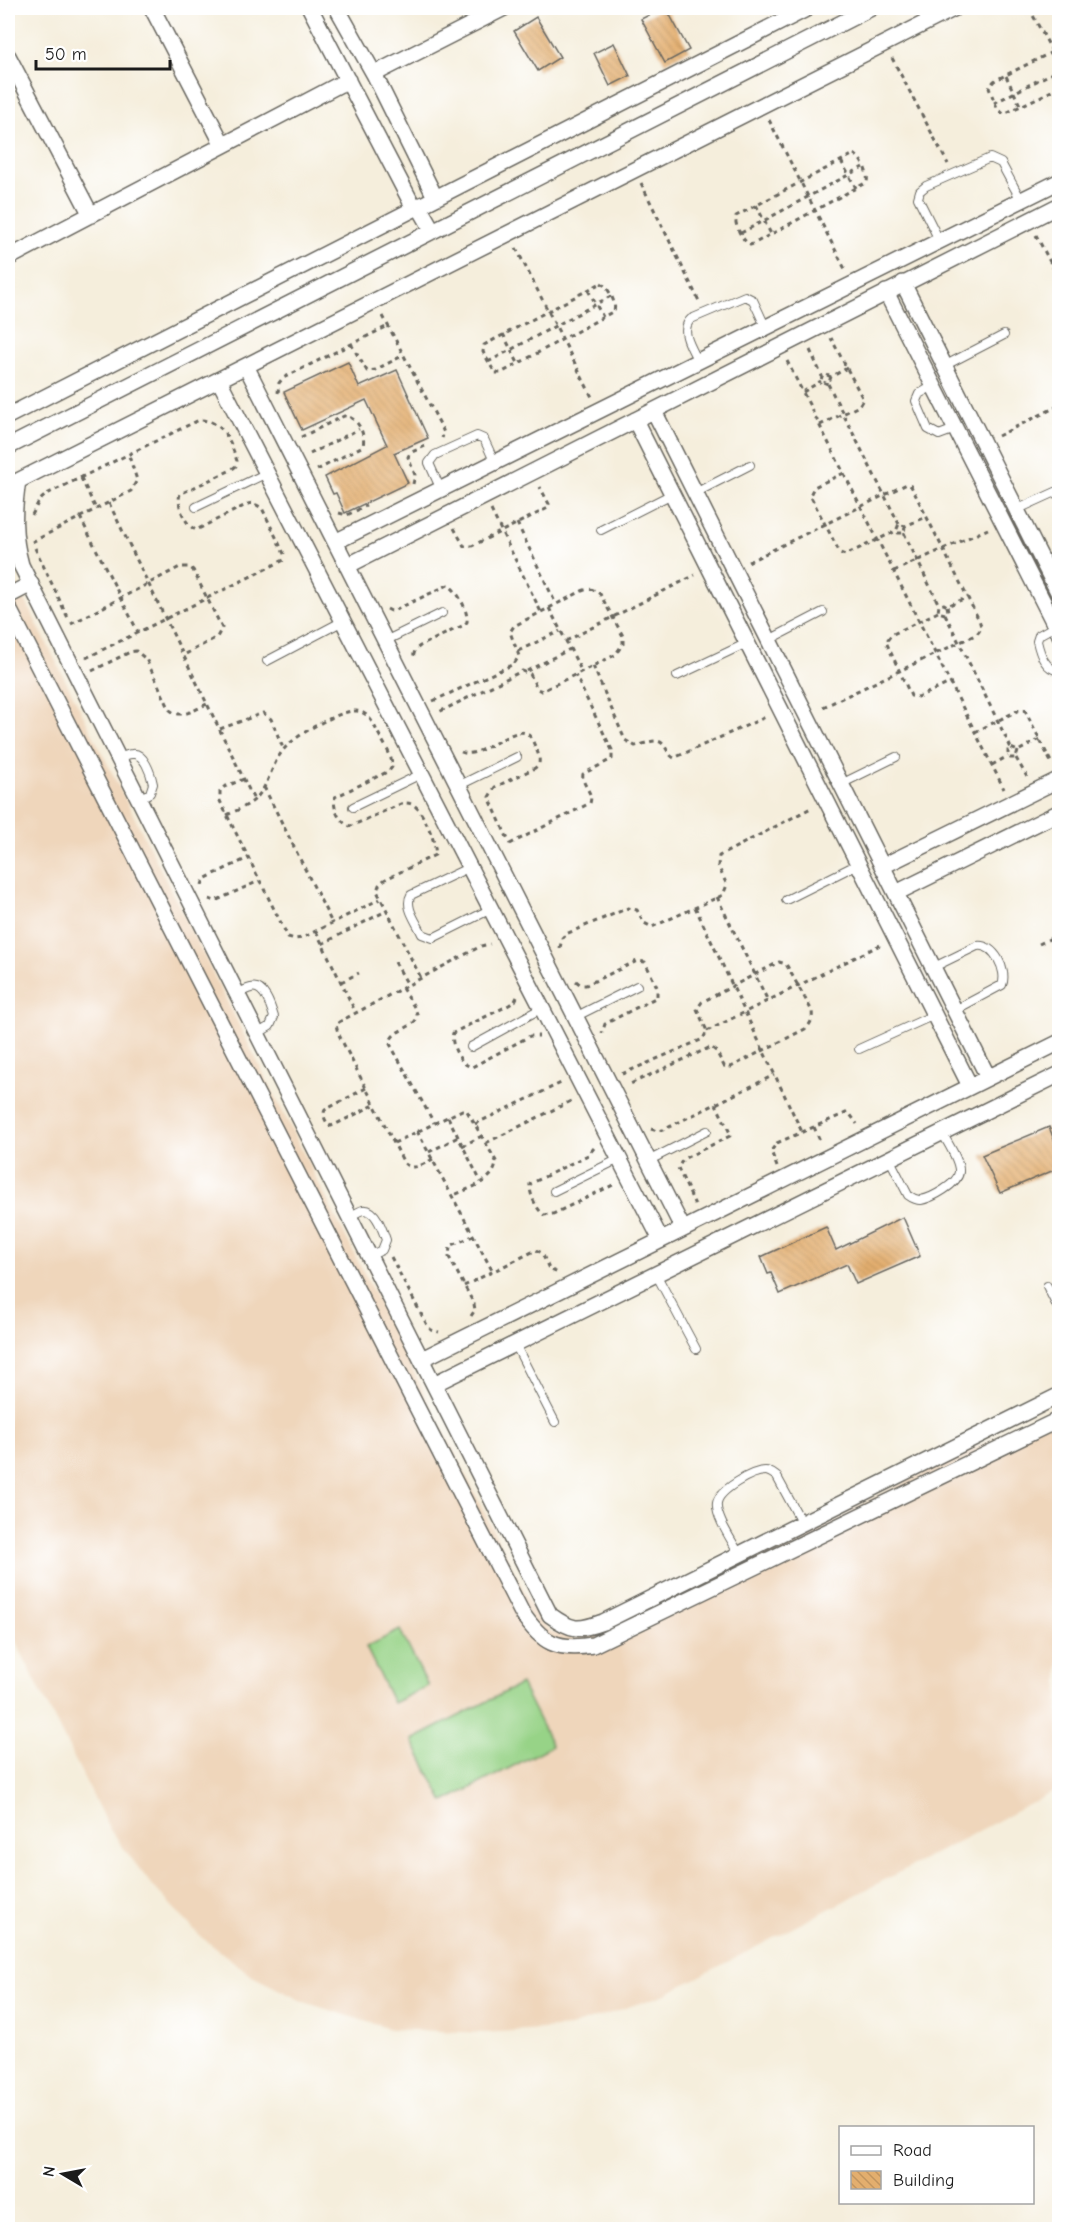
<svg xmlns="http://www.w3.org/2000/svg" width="1067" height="2237" viewBox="0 0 1067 2237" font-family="'Comic Neue',sans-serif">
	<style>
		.built { fill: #efd6bb }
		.garden { fill: #97d387; stroke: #5a7852; stroke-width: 1.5 }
		.building { fill: url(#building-back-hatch) }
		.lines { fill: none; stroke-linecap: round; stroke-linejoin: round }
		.lane-casing { stroke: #68665f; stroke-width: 10 }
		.street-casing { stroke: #68665f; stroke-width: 18 }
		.path { stroke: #68665f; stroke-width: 3; stroke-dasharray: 4.5 4.5; stroke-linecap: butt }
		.lane { stroke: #fff; stroke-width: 8 }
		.street { stroke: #fff; stroke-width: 15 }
	</style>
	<defs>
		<pattern id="building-back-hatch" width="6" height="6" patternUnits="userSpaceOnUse" patternTransform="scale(1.5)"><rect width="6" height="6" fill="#e3ae6e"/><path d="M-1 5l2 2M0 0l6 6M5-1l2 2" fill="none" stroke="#c2955f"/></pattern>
	</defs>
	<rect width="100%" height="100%" fill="#fff"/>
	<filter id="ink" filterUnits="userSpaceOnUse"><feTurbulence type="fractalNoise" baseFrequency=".0167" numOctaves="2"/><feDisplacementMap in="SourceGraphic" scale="12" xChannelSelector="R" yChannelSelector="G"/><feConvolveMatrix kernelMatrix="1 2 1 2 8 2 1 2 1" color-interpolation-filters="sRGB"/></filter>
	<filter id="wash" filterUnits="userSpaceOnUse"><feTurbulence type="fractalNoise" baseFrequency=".008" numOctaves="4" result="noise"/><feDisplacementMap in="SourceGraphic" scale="24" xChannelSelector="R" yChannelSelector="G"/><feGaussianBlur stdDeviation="1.35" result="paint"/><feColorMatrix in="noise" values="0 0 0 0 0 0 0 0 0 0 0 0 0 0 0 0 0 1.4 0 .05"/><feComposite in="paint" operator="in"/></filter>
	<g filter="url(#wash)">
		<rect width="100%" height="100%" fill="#f5eedc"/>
		<path class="built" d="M8,566L532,1607L542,1622L553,1633L577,1639L597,1634L1059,1406V1789L666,1994L570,2027L485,2033L390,2029L304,2002L254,1977L201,1937L150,1883L110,1830L8,1626Z"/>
		<path class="garden" d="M400,1630L428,1686L393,1703L366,1647Z
			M521,1684L552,1746L444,1802L412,1740Z"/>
		<g id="blocks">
			<path class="building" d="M663,8H666L689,50L665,63L641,19Z
				M536,17L560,57L538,71L514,31Z
				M614,43L630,76L610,86L594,53Z
				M348,362L359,387L397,370L428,438L394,453L408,483L345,513L336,493L333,494L325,477L387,445L366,400L302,430L284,392Z
				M1049,1127L1059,1152V1168L1000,1193L982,1155Z
				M903,1217L920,1256L856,1284L847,1264L780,1294L771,1273L768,1274L761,1257L826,1227L836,1250Z"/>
		</g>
	</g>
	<g filter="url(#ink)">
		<use href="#blocks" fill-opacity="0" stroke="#68665f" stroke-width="1.5"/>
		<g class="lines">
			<defs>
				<path id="lane" d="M939,240L918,198L920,191L926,186L990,158L1001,163L1021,200
					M698,361C692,349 679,330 691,319L745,296L753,300L766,328
					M944,366L1004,335
					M933,386L919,394L916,401L928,429L939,435L955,429
					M441,490L429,463L435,455L477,436L484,439L495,463
					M695,493L750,465
					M196,507L267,473
					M1016,510L1060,490
					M601,530L672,494
					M1055,626L1039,635L1037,641C1040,654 1045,670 1060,671
					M769,640L823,612
					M385,641L442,613
					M267,661L343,621
					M677,676L747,643
					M118,759C122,757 127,754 132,754C144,752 151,774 153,784L150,793L138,799
					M841,784L896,757
					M458,786L517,757
					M353,807L421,774
					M470,867L411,895C404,907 417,922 422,934L433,938L491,909
					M786,900L858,864
					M934,967L977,946C994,943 1008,971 1002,985L955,1010
					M237,994C241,992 246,989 251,988C264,984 271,1007 274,1017L270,1026L257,1034
					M575,1017L637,986
					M471,1047L542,1008
					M859,1049L934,1015
					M889,1158L908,1195C912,1198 916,1200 921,1200C932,1198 958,1184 959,1172C960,1160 947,1143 942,1132
					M648,1161L707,1131
					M554,1191L619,1159
					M349,1217C353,1215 359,1211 363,1210C376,1208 383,1231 386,1240L382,1250L369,1256
					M656,1274L696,1349
					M1047,1286L1060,1312
					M515,1344L555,1422
					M739,1554C733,1542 715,1517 717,1503C719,1490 752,1471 765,1471C770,1471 773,1474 777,1477L802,1523"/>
				<path id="street" d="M152,8L223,145
					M310,8L414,208
					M337,8L374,74L435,197
					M8,56L91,215
					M374,74L504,8
					M418,205L433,231
					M8,258L348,80
					M903,283L1060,596
					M886,292L1060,635
					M246,366L683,1229
					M219,380L661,1240
					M654,411L988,1077
					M8,416L808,8
					M635,420L970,1086
					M8,447L871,8
					M18,481C13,511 13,536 21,565L550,1615C572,1631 578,1631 603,1622L1060,1395
					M10,485L955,8
					M335,542L1060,181
					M347,566L1060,205
					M8,596L31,584
					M8,607L522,1613C542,1643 557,1651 593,1645L1060,1419
					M883,866L1060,779
					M896,893L1060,812
					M422,1359L1060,1042
					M434,1384L1060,1074"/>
			</defs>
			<use href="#lane" class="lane-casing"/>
			<use href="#street" class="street-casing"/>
			<path class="path" d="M1029,8L1060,66
				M1060,48L994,81L989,88L998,110L1004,114L1060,87
				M892,58L948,164
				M1006,76L1021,107
				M994,103L1060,69
				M769,120L845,269
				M854,154C861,158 869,173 867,182L753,244L750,245C742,240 734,225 736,216Z
				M841,161L856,188
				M641,183L700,303
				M756,205L771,234
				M741,233L863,167
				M1036,235L1060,281
				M516,248L592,397
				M601,283C608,287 617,303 614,311L501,373H495L483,352L484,345Z
				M588,290L603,317
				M383,316L442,428L444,433L442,438
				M503,334L518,363
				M351,344L367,371L375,370L404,355
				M810,350L822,376
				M787,361L1004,789
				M488,362L611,296
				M831,377L825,374L822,376L821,381L828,384L831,377L847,368
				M828,384L899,524
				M803,392L821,381
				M278,393L279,383L283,378L388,326
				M820,425L859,406L863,399L831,338
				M998,436L1060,405
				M301,437L344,416C357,416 366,434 363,446L317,470
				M310,454L359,429
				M844,473L814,487L810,495L840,553L845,555L896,531
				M81,478L96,509
				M413,484L415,475L408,457L410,453L425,446
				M109,503L254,800
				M491,510L541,612
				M339,513L347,515L366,506
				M32,515L39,501L47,494L199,420C223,420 230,440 237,461L236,466L231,470L180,494C176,505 186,526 196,530L248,504L253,503L262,508L286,558
				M80,517L138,632
				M517,523L556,604
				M905,526L904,533H898L896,531L899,524L905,526L926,517
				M454,528L464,546H472L548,508L549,504L540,487
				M904,533L939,605
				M32,542L131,491L137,480L129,456
				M35,548L68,618
				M748,562L907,484L911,486L979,620C982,627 981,631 975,635L819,709
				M894,571L988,529
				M947,606L948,611L945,614L938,612L939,605L944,604L947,606L968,597
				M549,608L582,672
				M387,609L391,611L395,610L448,585C458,591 468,610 467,622L464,625L420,646L415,650L413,658
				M938,612L891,635L886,642L911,696L918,697L950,683
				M945,614L1011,748
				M71,624L180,567H189L193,570L222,628L217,637L184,655
				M566,641L695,575
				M518,651L560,631
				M86,658L286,559
				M593,666L625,740L635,746C642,745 649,741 656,741C666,741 666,754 674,758L768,716
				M92,671L130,652L136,651L146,659L170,710C181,720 196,709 207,704
				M527,671L570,649
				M433,701L514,664L519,656L510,632L514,626L582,591C589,588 594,589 600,594L623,636V644L615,655L546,689L542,691L537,689L530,674L522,671L439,712
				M220,729L263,713L271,719L283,748
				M975,732L1019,710H1025L1052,764
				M1018,751L1016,758H1010L1008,756V749L1011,748L1018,751L1040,739
				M461,752C480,761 513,724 527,734C531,736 533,742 535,746C538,753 540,757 539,764L535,768L495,787L489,797L510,844
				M1016,758L1027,777
				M992,765L1008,756
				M244,779L224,787L220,791V801L288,937L295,939L302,938L380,899
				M264,787L332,923
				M227,815C237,810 251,805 258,796C270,782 272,762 285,748C296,735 341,709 357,711C367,712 372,721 376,729C381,740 393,755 392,767L389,771L335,797C332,808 340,824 351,826L403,803C408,803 412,803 416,807C424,814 438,846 435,855L384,880L379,885L377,891L421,978
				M510,844L590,803C594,792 581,785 583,774L612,759V750L575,675
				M202,885L204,879L248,858
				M717,897L768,1001
				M209,899L215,901L259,881
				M695,907L802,1132
				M316,931L356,1013
				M322,944L386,911
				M1039,944L1060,934
				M560,948L562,938L566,934L628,908L637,910L644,923L652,927L723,895L727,885L718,866L719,856L811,808
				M395,962L408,985
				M576,981L581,985H586L637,961L645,962L657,987V997L605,1024L602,1033
				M341,982L359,973
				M402,988C406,995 415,1006 417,1014C419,1029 390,1028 390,1044L434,1123
				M517,997L515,1001L509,1005L453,1033C450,1044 460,1065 472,1067L530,1036H539
				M707,1031L880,945
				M622,1074L703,1039L707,1031L697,1009L702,1002L779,962L786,964L812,1011C813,1019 811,1024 805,1029L731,1067L724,1066L716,1051L711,1047L628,1085
				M366,1088L325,1110C322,1115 326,1124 331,1126L334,1125L374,1105
				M448,1117L481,1182
				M475,1124L563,1082
				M814,1127L821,1143
				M651,1129L657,1131L663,1130L774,1075
				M417,1131L493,1272
				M394,1143L462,1110L467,1111L496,1161C496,1182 468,1188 452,1196
				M486,1143L573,1100
				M462,1146L482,1136
				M594,1148L588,1155L530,1184C529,1193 536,1209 544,1215L553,1214L615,1184
				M429,1152L458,1137
				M433,1159C423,1164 413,1172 404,1163L338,1033L336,1025L339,1022L481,946L490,944
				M777,1167L771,1151L777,1143L846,1113L850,1114L857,1124
				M695,1205L678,1168L683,1159L730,1136V1133L716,1104
				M391,1257L427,1325L431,1330L439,1332
				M464,1286L536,1250L542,1253L549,1269L558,1273
				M471,1316L475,1310L474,1304L449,1257L450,1246L473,1236"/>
			<use href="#lane" class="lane"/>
			<use href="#street" class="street"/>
		</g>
	</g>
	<rect width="1067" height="2237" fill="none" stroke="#fff" stroke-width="30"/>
	<rect x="839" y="2126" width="195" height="78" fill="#ffffff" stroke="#a4a4a4" stroke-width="1.5"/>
	<rect x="851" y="2146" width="30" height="9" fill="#ffffff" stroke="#a4a4a4" stroke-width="1.5"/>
	<text x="893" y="2156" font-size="18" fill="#1c1c1c">Road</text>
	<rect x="851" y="2171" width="30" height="18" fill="url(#building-back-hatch)" stroke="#a4a4a4" stroke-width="1.5"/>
	<text x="893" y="2186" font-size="18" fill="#1c1c1c">Building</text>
	<g transform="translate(63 2174) rotate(280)" stroke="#ffffff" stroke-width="4.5" paint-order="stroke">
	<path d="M0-4.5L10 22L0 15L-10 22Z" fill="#1c1c1c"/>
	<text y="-9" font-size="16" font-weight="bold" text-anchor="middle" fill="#1c1c1c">N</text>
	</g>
	<path d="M36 60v9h134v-9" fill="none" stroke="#1c1c1c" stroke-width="3"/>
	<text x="45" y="60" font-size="18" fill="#1c1c1c" stroke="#ffffff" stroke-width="4.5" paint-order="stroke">50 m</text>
</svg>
